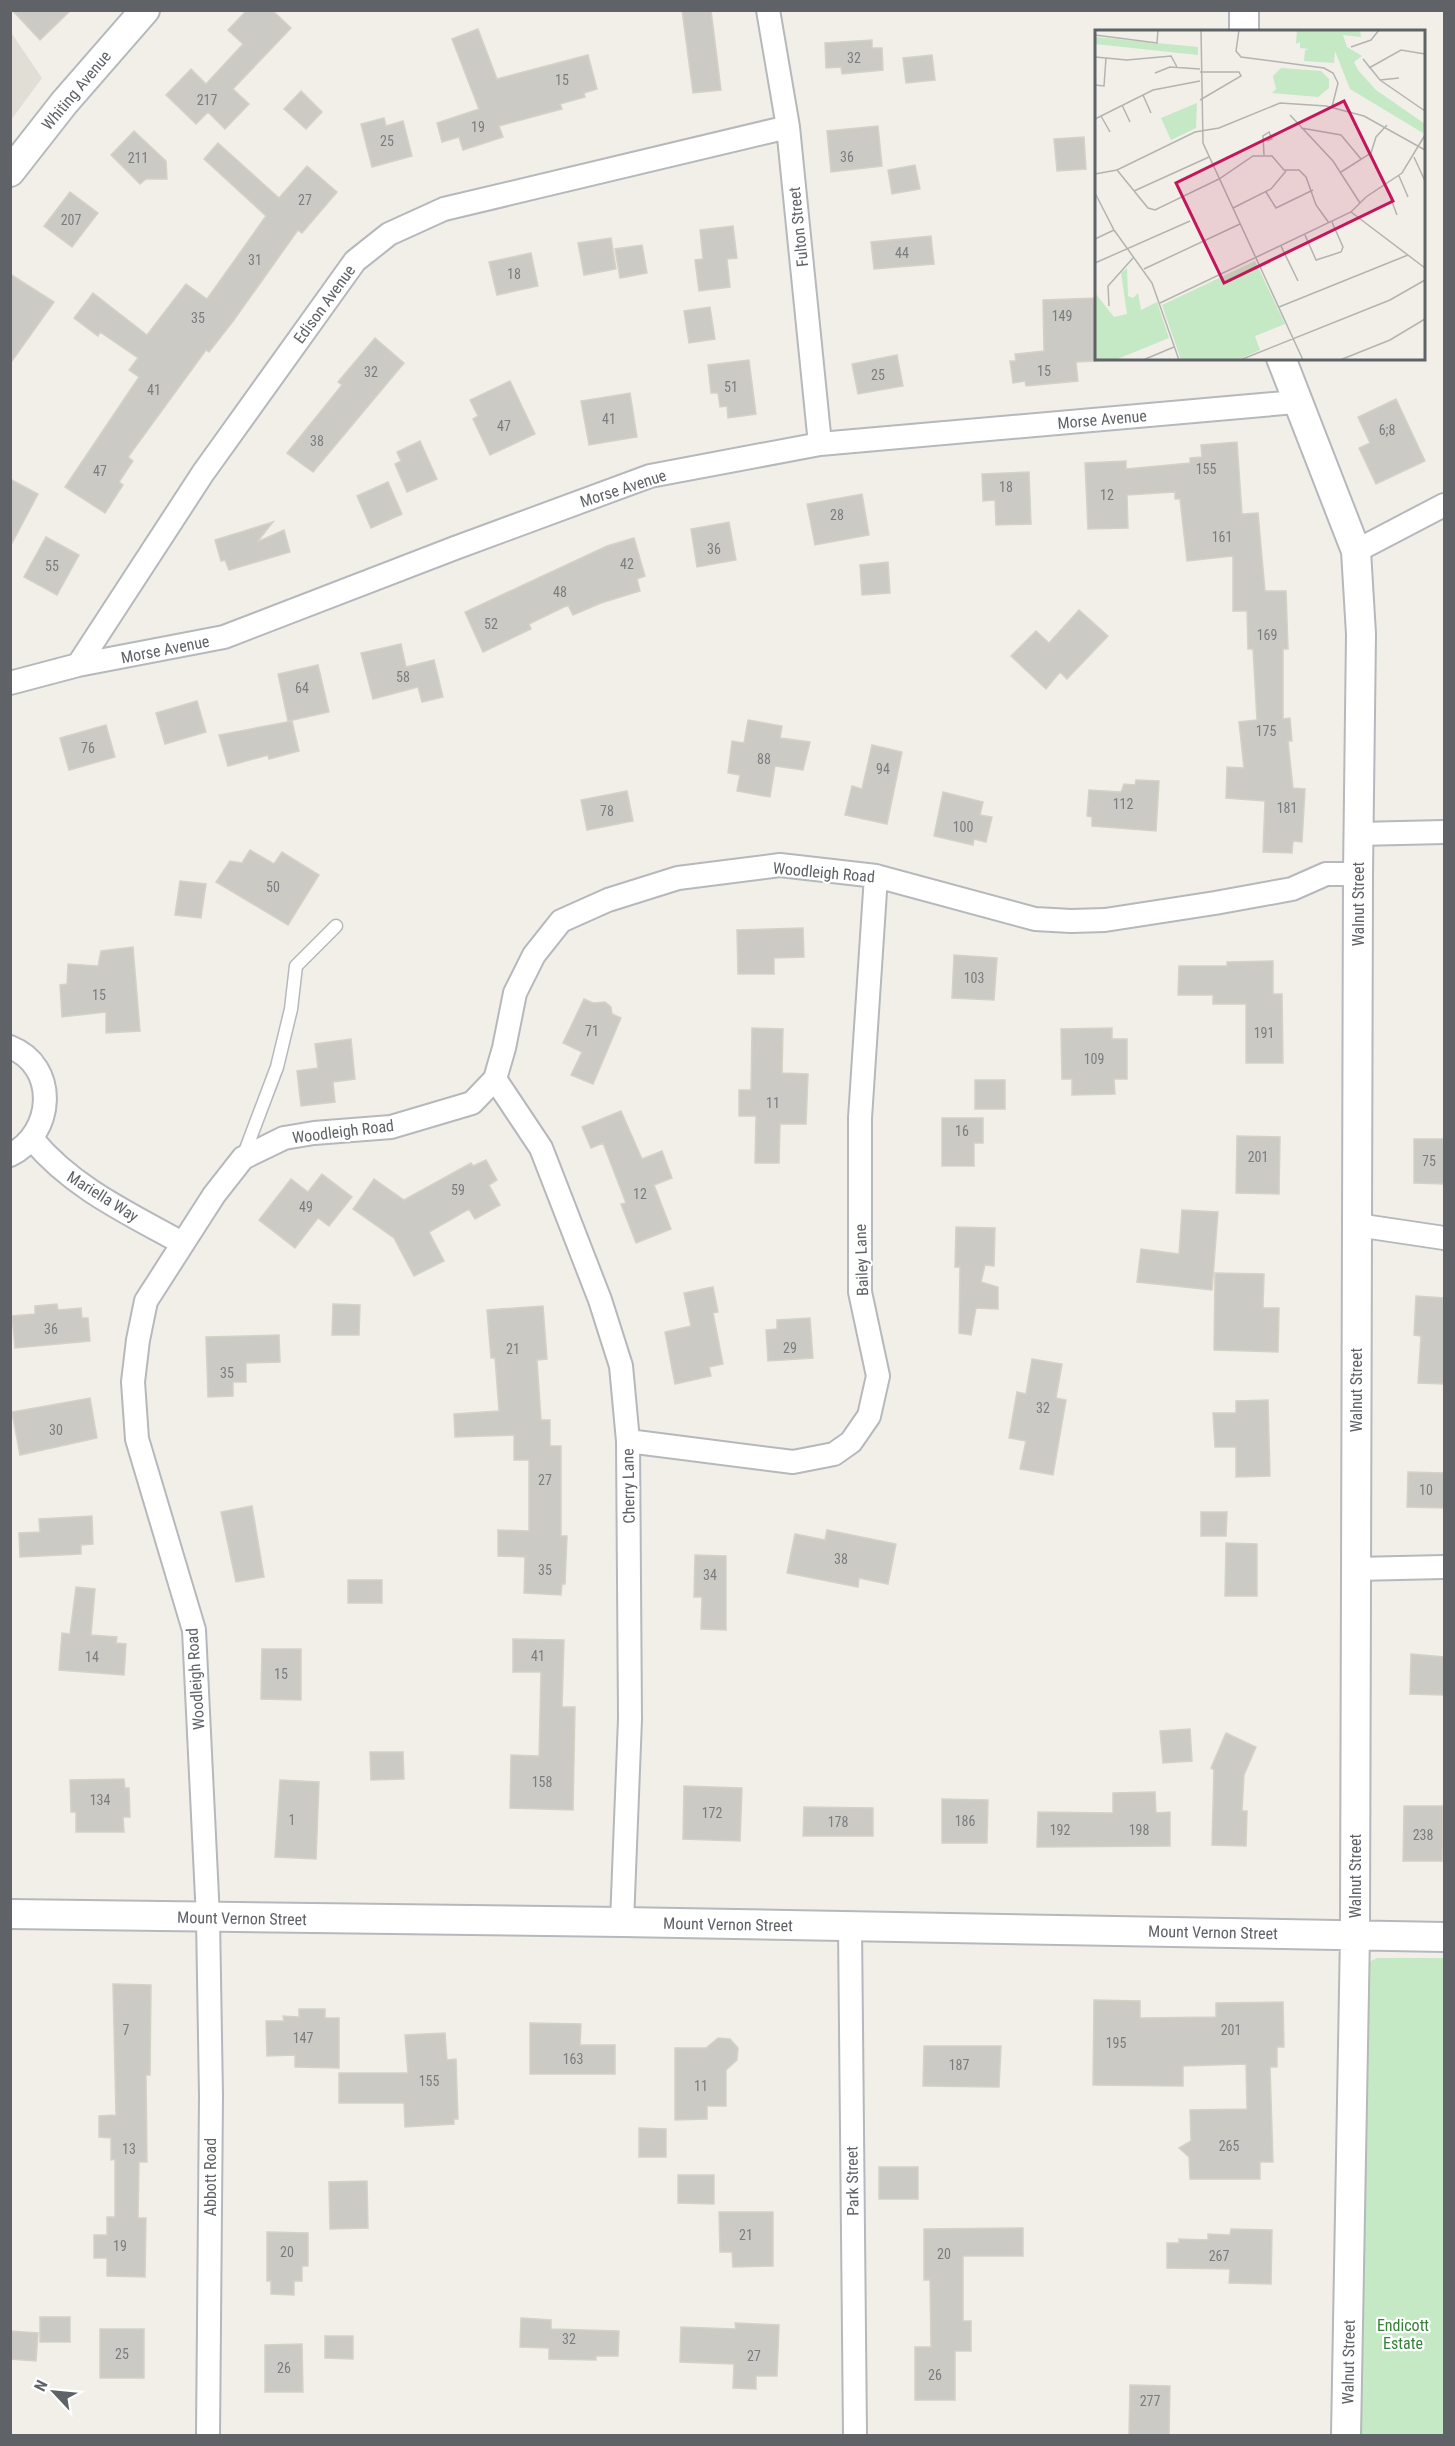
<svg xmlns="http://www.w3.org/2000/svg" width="1455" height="2446" viewBox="0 0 1455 2446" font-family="'Roboto Condensed',sans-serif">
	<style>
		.education { fill: #e1ded6 }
		.green { fill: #c5e8c5 }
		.building { fill: #cccac5; stroke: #d6d1c6; stroke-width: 1.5 }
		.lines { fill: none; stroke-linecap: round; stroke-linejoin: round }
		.service-casing { stroke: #b5b8bc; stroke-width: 15 }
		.minor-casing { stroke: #b5b8bc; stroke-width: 26 }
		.tertiary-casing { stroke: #b5b8bc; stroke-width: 32 }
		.service { stroke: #fff; stroke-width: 12 }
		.minor { stroke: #fff; stroke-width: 22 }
		.tertiary { stroke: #fff; stroke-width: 28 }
		.labels { text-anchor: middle; stroke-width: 4.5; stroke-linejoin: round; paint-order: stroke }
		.number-label { font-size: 14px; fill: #7a7d7f }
		.street-label { font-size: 16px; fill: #5f6368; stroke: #fff }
		.park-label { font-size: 16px; fill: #348238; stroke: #fff }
		.inset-road { fill: none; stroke: #b3b3b1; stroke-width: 1.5 }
		.view { fill: #c2185b; fill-opacity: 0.15; stroke: #c2185b; stroke-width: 3 }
		.inset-edge { fill: none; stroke: #5f6368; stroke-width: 3 }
	</style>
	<rect width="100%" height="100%" fill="#f1efe8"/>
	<path class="education" d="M10,31L42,78L11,120H10Z"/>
	<path class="green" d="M1377,1958H1444V2435L1360,2436L1367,1968L1371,1961Z"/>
	<path class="building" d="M12,10H71L40,40Z
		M247,10H272L291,28L233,89L249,104L225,129L208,112L196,124L166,95L191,69L206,84L243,44L228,30Z
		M682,10H711L721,90L693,93Z
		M478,29L497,79L588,55L597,89L584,93L585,97L560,104L562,109L499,126L503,137L463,150L459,137L442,142L437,123L479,109L452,39Z
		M872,40V48H882L883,70L842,74L841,67L826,68L825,43Z
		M932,55L935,80L906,83L903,58Z
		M301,91L322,112L306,129L284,109Z
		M384,118L386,126L403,121L412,156L372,167L361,124Z
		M878,126L882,166L831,172L827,131Z
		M134,131L166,161L167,179H146L140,184L111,155Z
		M1084,137L1086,169L1057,171L1054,139Z
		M218,143L279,198L307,166L337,192L302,233L298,230L234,320L209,352L206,350L128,457L133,461L119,482L123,485L105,513L65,487L139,377L129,370L138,358L100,332L98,336L74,318L93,293L147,335L186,284L207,299L266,216L204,159Z
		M915,165L920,189L892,194L888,170Z
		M70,192L98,213L72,247L44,226Z
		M733,226L737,258L727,259L730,287L699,291L695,260L703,259L700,230Z
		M931,236L934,264L874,269L871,242Z
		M611,238L616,269L584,275L578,243Z
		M642,245L647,273L620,278L615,249Z
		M531,253L538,286L497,295L489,262Z
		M10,274L54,302L10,364Z
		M1096,298V361L1076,362L1078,381L1026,386L1025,381L1013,383L1010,361H1016L1015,354L1044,351L1043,300Z
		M710,307L715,339L689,343L684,311Z
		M375,338L404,363L313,472L287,453L342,385L338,382Z
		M897,355L903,386L858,394L852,364Z
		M749,360L756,414L728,418L727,406L720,407L718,393H711L708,365Z
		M510,381L535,434L490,455L473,419L478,416L470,400Z
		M630,393L637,437L589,445L581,401Z
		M1396,399L1425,461L1376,484L1359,448L1370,443L1358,417Z
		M420,441L437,479L407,492L395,464L401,461L397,452Z
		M1237,442L1242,514L1258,513L1265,591H1286L1288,649H1283V719L1290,718L1292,741H1288L1293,788L1305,789L1302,842L1293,841L1292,853L1263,852L1265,801L1226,798L1227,767L1244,768L1239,722L1257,720L1253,649H1248L1247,611H1233V556L1187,561L1180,499H1175V492L1127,495L1128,528L1088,529L1085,463L1126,461V469L1190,463V458L1202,457L1201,445Z
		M1029,472L1031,524L996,525L995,500L983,501L982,474Z
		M10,479L38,494L10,547Z
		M388,482L402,514L371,528L357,496Z
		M862,494L869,535L815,545L807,504Z
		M273,522L257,542L284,530L290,552L229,570L225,560L221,561L215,540Z
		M729,522L736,560L697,567L691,529Z
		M46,537L79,555L57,595L24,577Z
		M634,538L645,576L637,579L640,591L601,603L573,615L568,605L529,624L531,629L483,652L465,612L607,546Z
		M888,562L890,593L862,595L860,565Z
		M1079,610L1108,636L1067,679L1060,672L1046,689L1011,656L1036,631L1049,643Z
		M401,644L406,667L434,660L443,697L422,702L418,687L373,699L361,653Z
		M318,665L329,712L288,721L278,674Z
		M197,701L206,732L165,744L156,713Z
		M748,720L782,726L780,738L810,742L803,770L775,766L770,797L737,791L740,775L728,773L732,741L744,743Z
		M292,721L299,751L269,759L268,755L228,766L219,735Z
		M106,725L115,757L69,770L60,738Z
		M872,745L902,752L887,824L845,815L852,786L862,789Z
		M1136,780L1159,781L1156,831L1092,826V817L1087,816L1089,790L1121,792L1124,784L1135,785Z
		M627,791L633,821L587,830L581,800Z
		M943,792L983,802L980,815L992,817L986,842L974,839L973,845L934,836Z
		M250,850L274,864L282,852L319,875L288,925L216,882L230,861L242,863Z
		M180,881L206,884L201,918L175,915Z
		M803,928L804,957L774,958V974H738L737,930Z
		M133,947L140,1031L106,1033V1012L62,1017L60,985L67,984L68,964L98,966L101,951Z
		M954,955L997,958L994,1000L952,998Z
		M1273,961V994H1282L1283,1063H1246V1004H1213V995H1178L1179,966H1227V962Z
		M584,999L593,1003L605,1002L611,1007L612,1014L621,1018L593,1084L571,1075L582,1052L563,1043Z
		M752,1028L783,1029L782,1073L808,1074L806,1124H780L779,1163H755L756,1116H739V1090H751Z
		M1112,1028V1039H1127V1079H1114L1115,1094L1072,1095V1079H1062L1061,1029Z
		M351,1039L355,1079L333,1082L335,1102L301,1106L297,1071L318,1068L315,1044Z
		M975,1080H1005V1109H975Z
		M621,1111L642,1159L662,1151L672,1178L654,1185L671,1229L636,1243L621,1204L626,1203L603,1143L591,1148L582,1127Z
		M942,1118H983V1143H974V1166H942Z
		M1237,1136L1280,1137L1279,1194L1236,1193Z
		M1414,1139H1444V1184L1414,1183Z
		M486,1160L497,1180L489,1185L500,1205L475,1219L469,1209L429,1232L444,1261L414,1276L394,1238L353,1209L374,1179L404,1200L471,1163L473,1166Z
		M322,1174L352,1197L329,1226L318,1218L295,1248L259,1220L291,1179L308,1192Z
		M1182,1210L1218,1212L1212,1290L1137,1282L1141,1249L1179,1254Z
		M956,1227L995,1228L994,1266L985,1265L981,1282L998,1287V1309L976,1308L971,1335L959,1333L960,1267H955Z
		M1215,1273L1264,1274L1263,1308H1279L1278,1352L1214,1350Z
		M713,1287L718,1312L713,1313L723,1364L709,1367L711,1376L675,1384L665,1332L691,1326L684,1293Z
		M1416,1296L1444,1298V1384L1418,1383L1421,1336L1414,1335Z
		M57,1304L58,1310L81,1308L82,1318H88L90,1341L15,1348L12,1316L35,1314V1306Z
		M333,1304L360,1305L359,1335H332Z
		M543,1306L547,1359L537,1360L541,1420H550V1446H561V1536H567L565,1584H562L561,1595L524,1593L525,1557L498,1556V1530L529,1531V1460H514V1435L455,1437L454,1414L499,1411L495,1358H491L487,1310Z
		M810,1318L813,1358L768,1361L766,1330L777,1329V1320Z
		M279,1335L280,1362L246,1363V1382H233V1396L208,1397L206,1337Z
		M1032,1359L1062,1364L1056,1398L1066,1400L1053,1475L1020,1469L1026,1441L1009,1438L1017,1392L1026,1394Z
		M90,1398L97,1438L20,1455L12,1412Z
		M1268,1400L1270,1476L1236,1477V1447H1215L1213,1413H1236V1401Z
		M1408,1472L1444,1473V1508L1407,1507Z
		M252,1506L264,1577L236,1582L221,1512Z
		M1201,1512H1227L1226,1536H1201Z
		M92,1516L93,1544L81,1545V1554L20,1557L19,1533L40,1532L39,1519Z
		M827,1530L896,1544L888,1584L859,1578L858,1587L787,1573L795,1534L825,1540Z
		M1226,1543L1257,1544V1596H1225Z
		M695,1555L726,1556V1630L701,1629L702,1597H694Z
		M348,1580H382V1603H348Z
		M76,1587L95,1589L91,1635L117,1637L116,1643L126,1644L124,1675L59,1670L62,1633L70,1634Z
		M513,1639L564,1640L562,1707H575L573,1810L510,1808L511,1755L539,1756L541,1672H513Z
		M262,1649H301V1700L261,1699Z
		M1411,1654L1444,1657V1695L1410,1694Z
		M1190,1729L1192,1761L1163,1763L1160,1731Z
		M1226,1733L1256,1747L1244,1775L1242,1811H1247L1246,1846L1212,1845L1214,1770L1211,1768Z
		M370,1752H403L404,1779L371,1780Z
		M124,1779L125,1788H129L130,1817H123L124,1832H76V1812H71L70,1780Z
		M280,1780L319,1782L316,1859L275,1857Z
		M684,1786L742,1788L740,1841L683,1839Z
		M1155,1792L1156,1813L1170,1812V1846L1037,1847L1038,1812L1113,1813V1793Z
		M942,1799L988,1800L987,1843H942Z
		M1404,1806H1443L1442,1861H1403Z
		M804,1807L873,1808V1836H803Z
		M113,1984L151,1985L150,2075H146L147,2162H139L138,2218H146L145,2277L107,2276V2258H94V2235H107V2217H115V2159L111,2160V2138L99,2137V2116L116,2115Z
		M1094,2000L1140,2001V2018L1216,2017V2003L1283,2002L1284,2047H1277V2067H1270L1273,2162H1260V2179H1190L1189,2157L1179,2148L1191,2141L1190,2110L1247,2109L1246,2064L1183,2066V2086L1093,2085Z
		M299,2009H325V2018H339V2068L295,2067V2055L267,2056L266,2021H284L283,2016L299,2017Z
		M530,2023L581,2024L580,2045H615V2074H530Z
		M445,2033L447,2060L456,2059L458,2119H454V2124L405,2127L404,2103H339V2073H408L405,2035Z
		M718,2038L730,2039L738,2048L737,2060L726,2070V2106H707V2119L675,2120V2048H706Z
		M924,2046H1001L999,2087L923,2086Z
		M639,2128L666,2129V2157H639Z
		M879,2167H918V2199H879Z
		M678,2175H714V2204L678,2203Z
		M367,2181L368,2228L330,2229L329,2182Z
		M719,2212H773V2266L733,2267L732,2252H720Z
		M1023,2228V2256H963V2321H971V2351H955V2400H915V2347H931L930,2280H924V2229Z
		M1231,2229L1272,2230L1271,2284L1229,2283L1230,2269L1167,2268V2243H1179V2239L1208,2240V2234L1230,2235Z
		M267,2232L308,2233V2266H302V2281H294V2295L271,2294V2281H267Z
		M40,2317H70V2342H40Z
		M521,2318L551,2320V2329L619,2331L618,2356H596V2360L549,2359V2348L520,2347Z
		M735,2323L779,2325L777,2376H756V2389L733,2388L734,2364L680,2362L681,2327L736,2329Z
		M100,2329H144V2378H100Z
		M10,2331L38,2333L36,2361L10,2359Z
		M325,2336H353V2359L325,2358Z
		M302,2344L303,2392H265V2345Z
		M1130,2385L1170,2386L1169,2436H1129Z"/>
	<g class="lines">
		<defs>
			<path id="service" d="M243,1157L277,1067L291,1009L296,966L336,926"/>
			<path id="minor" d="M768,10L788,127L820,444
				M1356,551L1444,505
				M78,665L203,473L355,261L389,234L444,209L788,127
				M10,683L78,665L224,637L455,548L650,476L820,444L1296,402
				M1358,834L1444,832
				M10,1047C59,1066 54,1134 10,1155
				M495,1079L541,1148L600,1300L621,1366L628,1441L630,1719L622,1922
				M33,1140C73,1188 128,1213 182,1243
				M1357,1225L1444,1238
				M628,1441L793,1462L834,1454L851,1442L869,1416L878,1376L860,1292V1118L876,876
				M1355,1569L1444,1567
				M850,1926L855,2436
				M208,2436L211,2096L208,1918L194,1630L137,1439L133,1382L138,1340L146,1301L214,1195L243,1158L284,1138L314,1133L391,1127L472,1103L495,1079L504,1048L515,993L534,955L561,921L608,900L678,878L780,865L876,876L1035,919L1071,921L1105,920L1215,903L1292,889L1326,874H1358"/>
			<path id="tertiary" d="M1244,10V32
				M10,172L64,103L145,10
				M1281,358L1356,551L1361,634L1358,874L1355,1934L1346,2436
				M10,1914L622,1922L1444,1937"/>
		</defs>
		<use href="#service" class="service-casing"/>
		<use href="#minor" class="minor-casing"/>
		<use href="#tertiary" class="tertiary-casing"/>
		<use href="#service" class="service"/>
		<use href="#minor" class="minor"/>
		<use href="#tertiary" class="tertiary"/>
	</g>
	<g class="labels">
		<g class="number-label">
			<text x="854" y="63">32</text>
			<text x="562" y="85">15</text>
			<text x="207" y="105">217</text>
			<text x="478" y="132">19</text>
			<text x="387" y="146">25</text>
			<text x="847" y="162">36</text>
			<text x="138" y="163">211</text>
			<text x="305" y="205">27</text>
			<text x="71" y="225">207</text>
			<text x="902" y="258">44</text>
			<text x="255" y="265">31</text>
			<text x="514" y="279">18</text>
			<text x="1062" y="321">149</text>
			<text x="198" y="323">35</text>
			<text x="1044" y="376">15</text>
			<text x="371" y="377">32</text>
			<text x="878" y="380">25</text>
			<text x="731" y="392">51</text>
			<text x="154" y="395">41</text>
			<text x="609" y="424">41</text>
			<text x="504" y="431">47</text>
			<text x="1387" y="435">6;8</text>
			<text x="317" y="446">38</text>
			<text x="1206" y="474">155</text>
			<text x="100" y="476">47</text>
			<text x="1006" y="492">18</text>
			<text x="1107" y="500">12</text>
			<text x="837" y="520">28</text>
			<text x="1222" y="542">161</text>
			<text x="714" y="554">36</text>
			<text x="627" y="569">42</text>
			<text x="52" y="571">55</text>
			<text x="560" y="597">48</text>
			<text x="491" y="629">52</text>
			<text x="1267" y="640">169</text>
			<text x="403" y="682">58</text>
			<text x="302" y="693">64</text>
			<text x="1266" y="736">175</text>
			<text x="88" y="753">76</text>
			<text x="764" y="764">88</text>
			<text x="883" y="774">94</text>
			<text x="1123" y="809">112</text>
			<text x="1287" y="813">181</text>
			<text x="607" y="816">78</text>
			<text x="963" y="832">100</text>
			<text x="273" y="892">50</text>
			<text x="974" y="983">103</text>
			<text x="99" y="1000">15</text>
			<text x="592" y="1036">71</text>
			<text x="1264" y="1038">191</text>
			<text x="1094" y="1064">109</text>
			<text x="773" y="1108">11</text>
			<text x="962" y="1136">16</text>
			<text x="1258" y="1162">201</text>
			<text x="1429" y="1166">75</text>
			<text x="458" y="1195">59</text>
			<text x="640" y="1199">12</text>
			<text x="306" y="1212">49</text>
			<text x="51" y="1334">36</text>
			<text x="790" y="1353">29</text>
			<text x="513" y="1354">21</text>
			<text x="227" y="1378">35</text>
			<text x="1043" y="1413">32</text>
			<text x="56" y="1435">30</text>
			<text x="545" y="1485">27</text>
			<text x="1426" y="1495">10</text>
			<text x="841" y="1564">38</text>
			<text x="545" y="1575">35</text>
			<text x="710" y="1580">34</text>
			<text x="538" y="1661">41</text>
			<text x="92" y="1662">14</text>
			<text x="281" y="1679">15</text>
			<text x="542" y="1787">158</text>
			<text x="100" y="1805">134</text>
			<text x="712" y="1818">172</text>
			<text x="292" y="1825">1</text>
			<text x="965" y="1826">186</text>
			<text x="838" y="1827">178</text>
			<text x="1060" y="1835">192</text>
			<text x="1139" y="1835">198</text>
			<text x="1423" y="1840">238</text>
			<text x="126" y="2035">7</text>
			<text x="1231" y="2035">201</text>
			<text x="303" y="2043">147</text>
			<text x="1116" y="2048">195</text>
			<text x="573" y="2064">163</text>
			<text x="959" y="2070">187</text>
			<text x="429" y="2086">155</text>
			<text x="701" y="2091">11</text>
			<text x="1229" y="2151">265</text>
			<text x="129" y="2154">13</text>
			<text x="746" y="2240">21</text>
			<text x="120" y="2251">19</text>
			<text x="287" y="2257">20</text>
			<text x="944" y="2259">20</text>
			<text x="1219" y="2261">267</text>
			<text x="569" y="2344">32</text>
			<text x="122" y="2359">25</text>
			<text x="754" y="2361">27</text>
			<text x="284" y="2373">26</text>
			<text x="935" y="2380">26</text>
			<text x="1150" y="2406">277</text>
		</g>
		<g class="street-label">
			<text transform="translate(76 90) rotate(-50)" y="6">Whiting Avenue</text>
			<text transform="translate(798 227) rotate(-96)" y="6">Fulton Street</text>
			<text transform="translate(324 304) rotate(-54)" y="6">Edison Avenue</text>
			<text transform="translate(1102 419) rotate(-5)" y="6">Morse Avenue</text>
			<text transform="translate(623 488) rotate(-18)" y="6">Morse Avenue</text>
			<text transform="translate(165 649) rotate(-11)" y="6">Morse Avenue</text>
			<text transform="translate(824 872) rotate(5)" y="6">Woodleigh Road</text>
			<text transform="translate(1358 904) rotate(-90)" y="6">Walnut Street</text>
			<text transform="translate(343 1131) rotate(-7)" y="6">Woodleigh Road</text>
			<text transform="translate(103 1196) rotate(32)" y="6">Mariella Way</text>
			<text transform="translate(861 1260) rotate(-92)" y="6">Bailey Lane</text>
			<text transform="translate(1356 1390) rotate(-90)" y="6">Walnut Street</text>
			<text transform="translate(628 1486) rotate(-91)" y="6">Cherry Lane</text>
			<text transform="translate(195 1679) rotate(-94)" y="6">Woodleigh Road</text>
			<text transform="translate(1355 1876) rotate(-90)" y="6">Walnut Street</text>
			<text transform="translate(242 1918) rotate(1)" y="6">Mount Vernon Street</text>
			<text transform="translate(728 1924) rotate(1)" y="6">Mount Vernon Street</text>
			<text transform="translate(1213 1932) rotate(1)" y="6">Mount Vernon Street</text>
			<text transform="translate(210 2177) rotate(-90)" y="6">Abbott Road</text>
			<text transform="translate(852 2181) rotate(-91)" y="6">Park Street</text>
			<text transform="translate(1348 2362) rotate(-89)" y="6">Walnut Street</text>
		</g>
		<g class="park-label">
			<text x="1403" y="2331">Endicott<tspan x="1403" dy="18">Estate</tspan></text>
		</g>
	</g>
	<g transform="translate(1095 30)">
		<rect width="330" height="330" fill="#f1efe8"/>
		<path d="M202,0H265L266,7L248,5L252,17L267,26L259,32L263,40L281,60L330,94L328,103L255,59L240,21L239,33L209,31L210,20L214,19L205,18V12L201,14ZM1,7L103,17V25L0,14ZM186,38L226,41L234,49V58L223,67L177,63L181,59L178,46ZM102,73L101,98L76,110L66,88ZM160,231L190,294L160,306L165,320L142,330H86L67,275ZM32,238L33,266L38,268L43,263L46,280L62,272L74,308L20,330H0V263L19,287L32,284L26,243Z" fill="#c5e8c5"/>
		<path class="inset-road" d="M106,0L108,113L208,330M144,0L141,21L146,27L229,38L238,43L243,53L237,77M0,5L62,13L63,0M256,17L276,10L284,0M0,27L32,30L76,26L82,37M268,29L285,50L330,81M274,38L306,20L330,24M60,43L75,37L105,39M285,50L304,48M0,55L9,56L11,28M48,65L56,83M105,70L146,46L144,42H105M27,75L35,92M195,85L238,131L265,173M6,86L15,102M0,89L58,60L105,51M206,98L246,105L266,129M169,125L168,106L174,102L177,109L172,111M319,127L330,151M22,140L53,178L60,180L124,149L158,126H177L189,140H204L211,147L221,175L234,193M246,142L276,123L281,107L292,95M0,144L22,140L100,102L124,98L185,73L231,76L269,86L330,120M304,146L313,167M291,156L302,185M39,161L114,127M171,162L181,178L218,160M0,163L19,200L57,253L84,330M138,178L176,159L191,141M256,182L330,238M210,205L221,230L246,222L248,217L237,192M0,209L19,200M186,216L203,251M0,233L95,191M49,239L145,194M65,273L256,182L271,167L307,143L330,105M14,276L13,256L38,228M184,277L313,225M48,330L79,317M145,330L295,270L330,250M245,330L295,310L330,289"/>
		<path class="view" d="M249,71L298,171L129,253L81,153Z"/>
		<rect width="330" height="330" class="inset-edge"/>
	</g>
	<rect width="1455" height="2446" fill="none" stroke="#5f6368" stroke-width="24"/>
	<g transform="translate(54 2392) rotate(296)" stroke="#ffffff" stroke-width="4.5" paint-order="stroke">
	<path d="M0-4.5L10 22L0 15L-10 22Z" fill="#5f6368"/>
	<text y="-9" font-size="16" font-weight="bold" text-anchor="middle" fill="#5f6368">N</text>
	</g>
</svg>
